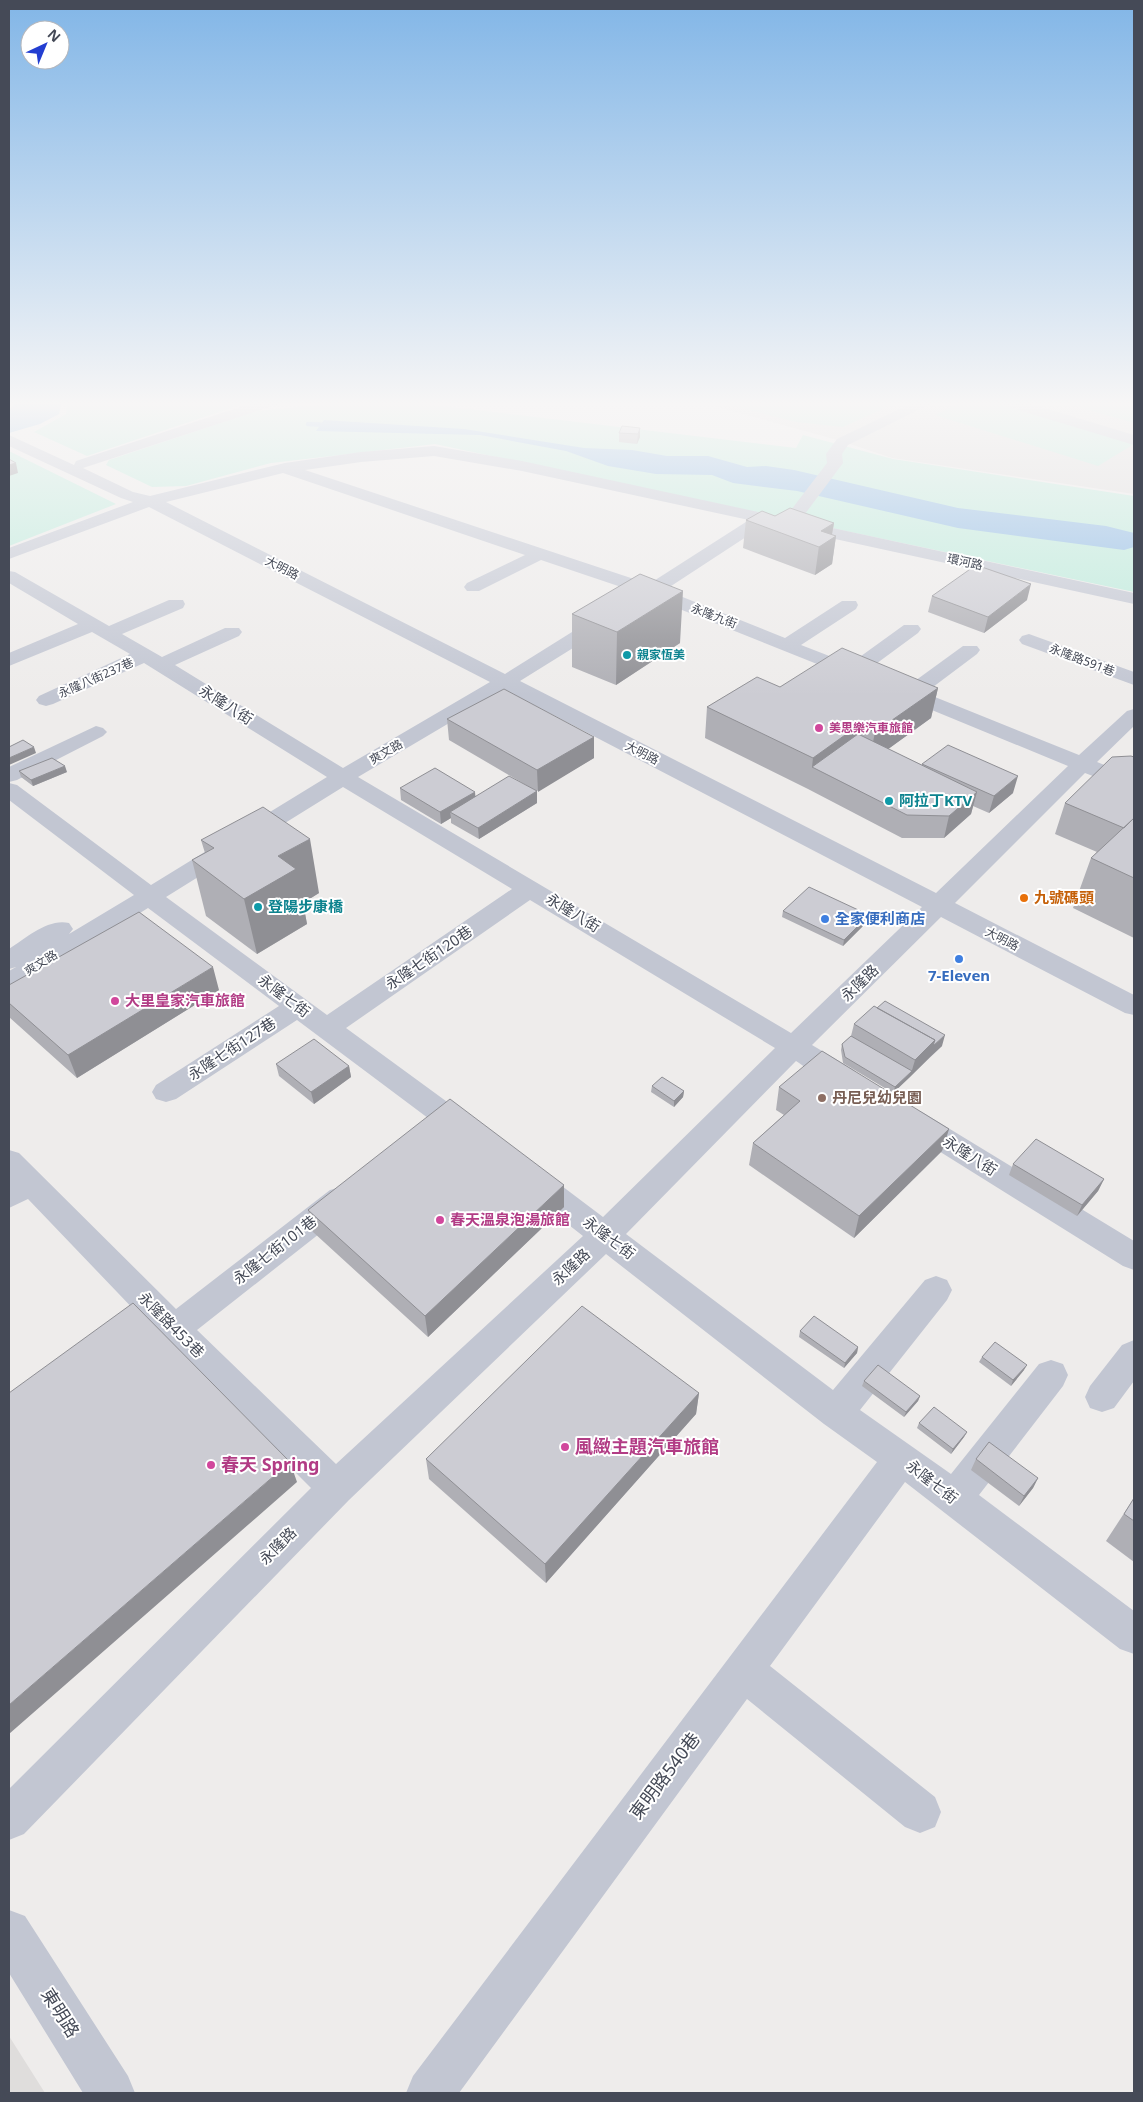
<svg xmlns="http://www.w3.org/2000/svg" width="1143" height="2102" viewBox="0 0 1143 2102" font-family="'Noto Sans','Noto Sans TC',sans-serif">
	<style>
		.education { fill: #dfdddc }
		.green { fill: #bbebdb }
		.water { fill: #8ab9e5 }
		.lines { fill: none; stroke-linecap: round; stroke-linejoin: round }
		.stream { stroke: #8ab9e5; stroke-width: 4.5 }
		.minor { fill: #c2c6d2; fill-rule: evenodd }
		.wall { fill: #afafb5 }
		.shaded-wall { fill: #8f8f94 }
		.building { fill: #ccccd3; stroke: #8f8f94 }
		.culture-dot { fill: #0f9aa8; stroke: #fff; stroke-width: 2 }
		.hotel-dot { fill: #d1479c; stroke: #fff; stroke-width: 2 }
		.food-dot { fill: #e8710a; stroke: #fff; stroke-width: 2 }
		.shop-dot { fill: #3f7fe0; stroke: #fff; stroke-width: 2 }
		.education-dot { fill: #8d6e63; stroke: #fff; stroke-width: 2 }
		.labels { text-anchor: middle; stroke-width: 4; stroke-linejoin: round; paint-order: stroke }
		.far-street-label { font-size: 12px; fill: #454a57; stroke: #fff }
		.far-culture-label { font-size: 12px; font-weight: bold; fill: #0d838f; stroke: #fff; text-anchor: start }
		.far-hotel-label { font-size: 12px; font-weight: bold; fill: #b23c85; stroke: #fff; text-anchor: start }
		.street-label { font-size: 15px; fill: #454a57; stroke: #fff }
		.culture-label { font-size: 15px; font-weight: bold; fill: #0d838f; stroke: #fff; text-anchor: start }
		.food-label { font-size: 15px; font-weight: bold; fill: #c56008; stroke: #fff; text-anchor: start }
		.shop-label { font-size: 15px; font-weight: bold; fill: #366cbe; stroke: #fff; text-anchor: start }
		.hotel-label { font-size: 15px; font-weight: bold; fill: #b23c85; stroke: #fff; text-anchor: start }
		.education-label { font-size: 15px; font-weight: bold; fill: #785e54; stroke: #fff; text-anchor: start }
		.near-hotel-label { font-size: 18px; font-weight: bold; fill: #b23c85; stroke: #fff; text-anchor: start }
		.near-street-label { font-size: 18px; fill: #454a57; stroke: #fff }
	</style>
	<rect width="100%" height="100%" fill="#eeeceb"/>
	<path class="education" d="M696,401H1134V494L892,458L841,441Z
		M9,2036L45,2093H9Z"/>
	<path class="green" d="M67,401H252L87,456L34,432L66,414Z
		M353,401H401L796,448L803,435L893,459L1134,496V592L435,444L271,463L186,486L152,487L106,465L109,460L257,411Z
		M715,401H900L843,427L796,422Z
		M963,401H994L1134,444L1098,466L935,415Z
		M1058,401H1134V423Z
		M9,451L116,504L9,546Z"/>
	<path class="water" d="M15,401H62L59,414L40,424L9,433V410Z
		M324,420L464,429L584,448L632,450L667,456H708L747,467L766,466L794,470L958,508L1106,526L1134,533V547L1124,550L958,528L797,491L733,483L712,475L656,474L608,466L566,451L480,435L316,431Z"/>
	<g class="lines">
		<path class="stream" d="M308,424L330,425"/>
		<path class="minor" d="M258,401H281L279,404L83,468L133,492L150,496L285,463L361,452L434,446L522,461L1134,593V604L766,524L665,590L785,638L842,601H856L858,605L856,609L801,645L850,664L904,625H918L921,629L918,633L865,672L867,674L864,678L857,680L652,598L640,604L633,602L631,598L636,592L541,560L479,591H467L464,587L467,583L525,555L283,473L166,502L505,674L596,617H610L612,621L610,625L520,681L936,893L1068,766L893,694L890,690L893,686L900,684L908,686L963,646H977L980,650L977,654L925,693L1079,755L1127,711L1134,709V726L1097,762L1134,777V792L1085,773L955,903L1134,995V1015L1125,1013L941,917L812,1045L854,1070L858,1077L854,1084C833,1091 813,1072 796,1061L626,1234L833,1390L925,1280L936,1276L947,1280L952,1290L947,1300L860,1410L951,1474L1039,1364L1051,1360L1063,1364L1068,1375L1063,1386L979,1495L1134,1611V1654L1120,1649L905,1482L770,1666L935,1797L941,1812L935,1827L920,1833L905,1827L747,1699L459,2093H406L413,2076L877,1462L824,1424L606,1254L349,1500L24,1834L9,1840V1789L311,1488L162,1339L28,1199L9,1208V1150L19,1153L176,1309L330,1190L341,1187L352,1190L356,1199L352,1208L197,1330L336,1464L583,1236L524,1190L520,1182L524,1174L535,1170L546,1174L603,1217L775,1048L530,900L346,1028L476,1123L481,1131L476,1139L466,1142L456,1139L297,1020L176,1099L166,1102L156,1099L152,1092L156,1085L279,1006L148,908L18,989L9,992V971L16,967L9,969V949C26,938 48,918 69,923L73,929L69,934L134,895L9,800V783L17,785L151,885L327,777L144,663L53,704L46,706L39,704L36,700L39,696L130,654L92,632L9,666V653L78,624L9,583V571L15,572L109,626L169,600H183L185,604L183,608L122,634L162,657L225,628H239L242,632L239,636L175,665L343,768L490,682L149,507L9,559V548L133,502L121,498L9,446V435L74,465L76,461ZM434,456L522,471L749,520L649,584L305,470L361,462ZM505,690L922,907L791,1033L358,777ZM343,787L512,889L327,1015L166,897Z
			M916,401H936L848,445L842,454L843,463L802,518H790L788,514L827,463L826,454L837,439Z
			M997,401H1021L1134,435V445L999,404Z
			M1029,634L1134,672V685L1022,644L1019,640L1022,636Z
			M96,726L103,728L107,732L103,736L17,780L9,782V767Z
			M912,1109L922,1112L1134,1241V1270L1123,1266L902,1128L898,1120L902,1112Z
			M1134,1340V1381L1114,1408L1102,1412L1090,1408L1085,1397L1090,1386L1122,1345Z
			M9,1910L25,1916L128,2076L135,2093H83L9,1973Z"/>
	</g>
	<path class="wall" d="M640,428V437L637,444L619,442V433Z
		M775,516L834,523L832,535L836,536L832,564L815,575L743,548L746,520Z
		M932,596L1027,600L984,633L928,612Z
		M572,614L680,643L616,685L572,667Z
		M780,687L938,688L931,718L888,749L922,765V764L1013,793L989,813L973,806L971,814L944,838H902L808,789L705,738L707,707Z
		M447,719L594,737V758L537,791V803L479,839L451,823V818L441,824L401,800L400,788L476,796L536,791L449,740Z
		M1134,757V938L1073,908L1091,858L1097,852L1055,834L1065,803Z
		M19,771L67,772L33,786L21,777Z
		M201,840L319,893L303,903L307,924L257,954L206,916L192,860L205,853Z
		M783,911L869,915L868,921L843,946L782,917Z
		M9,985L219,990L77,1078L9,1017Z
		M854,1024L942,1046L893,1093L843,1063L841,1050L842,1044L851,1036Z
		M276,1064L349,1066L351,1077L314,1104L279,1076Z
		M652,1086L684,1091L683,1097L674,1107L651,1092Z
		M779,1087L949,1129L942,1151L854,1238L749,1165L753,1143L784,1115L776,1110Z
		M1013,1164L1104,1179L1098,1191L1077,1216L1009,1175Z
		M564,1207L428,1337L313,1232L308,1210Z
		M800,1331L858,1347L857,1353L844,1368L799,1337Z
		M982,1357L1024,1370L1011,1386L979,1362Z
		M864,1381L920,1396L918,1401L904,1417L862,1386Z
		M699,1393L696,1414L546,1583L429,1479L426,1459Z
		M919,1423L967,1432L964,1437L951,1454L917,1428Z
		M976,1459L1038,1478L1033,1488L1019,1506L971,1470Z
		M1134,1498V1562L1106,1541Z"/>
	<path class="shaded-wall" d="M640,428V437L637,444L638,434Z
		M16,463L18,473L9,476V465Z
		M834,523L831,539L836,536L832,564L815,575L821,531Z
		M1031,584L1027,600L984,633L988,617Z
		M683,591L680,643L616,685L617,632Z
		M938,688L931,718L869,763L875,732Z
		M859,725L854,756L812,767L813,758Z
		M594,737V758L538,792L537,770Z
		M34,747L36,753L9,765V758Z
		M65,766L67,772L33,786L31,780Z
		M1018,776L1013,793L989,813L994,796Z
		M537,791V803L479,839L478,828Z
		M475,792L476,803L450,812L451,818L441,824L440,812Z
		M977,792L971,814L944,838L949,816Z
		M310,839L319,893L303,903L307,924L257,954L244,899L278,856Z
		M869,915L868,921L843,946L844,940Z
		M213,967L219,990L77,1078L68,1055Z
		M945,1035L942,1046L930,1057L933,1046Z
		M935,1040L930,1057L910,1077L915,1060Z
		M349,1066L351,1077L314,1104L311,1092Z
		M912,1071L910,1077L893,1093L895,1087Z
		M684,1091L683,1097L674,1107V1101Z
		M949,1129L942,1151L854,1238L859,1216Z
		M1104,1179L1098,1191L1077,1216L1082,1205Z
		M564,1185V1207L428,1337L425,1316Z
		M858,1347L857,1353L844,1368L845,1363Z
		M1027,1365L1024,1370L1011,1386L1013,1380Z
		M699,1393L696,1414L546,1583L545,1564Z
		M920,1396L918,1401L904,1417L906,1412Z
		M967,1432L964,1437L951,1454L953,1449Z
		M290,1462L297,1482L9,1734V1705Z
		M1038,1478L1033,1488L1019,1506L1024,1496Z"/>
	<path class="building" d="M622,426L640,428L638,434L619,433Z
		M9,459L16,463L9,465Z
		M790,508L834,523L821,531L836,536L819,547L746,520L762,511L775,516Z
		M976,565L1031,584L988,617L932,596Z
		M640,574L683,591L617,632L572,614Z
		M842,648L938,688L875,732L859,725L813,758L707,707L757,677L780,687Z
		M504,689L594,737L537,770L447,719Z
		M858,734L977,792L949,816L907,815L812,767Z
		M23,740L34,747L9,758V747Z
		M948,745L1018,776L994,796L922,764Z
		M1131,756L1134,757V818L1124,828L1065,803L1112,757Z
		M52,758L65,766L31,780L19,771Z
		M435,768L475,792L440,812L400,788Z
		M509,776L537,791L478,828L450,812Z
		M263,807L310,839L278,856L296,869L244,899L192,860L214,848L201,840Z
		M1134,818V878L1091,858Z
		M809,887L869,915L844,940L783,911Z
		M139,912L213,967L68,1055L9,1003V985Z
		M885,1001L945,1035L933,1046L935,1040L877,1008Z
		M874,1006L935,1040L915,1060L854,1024Z
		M851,1036L912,1071L895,1087L845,1057L842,1044Z
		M314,1039L349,1066L311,1092L276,1064Z
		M822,1051L949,1129L859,1216L753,1143L800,1101L779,1087Z
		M662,1077L684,1091L674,1101L652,1086Z
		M450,1099L564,1185L425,1316L308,1210Z
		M1036,1139L1104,1179L1082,1205L1013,1164Z
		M133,1303L290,1462L9,1705V1393Z
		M582,1306L699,1393L545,1564L426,1459Z
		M814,1316L858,1347L845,1363L800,1331Z
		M995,1342L1027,1365L1013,1380L982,1357Z
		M878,1365L920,1396L906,1412L864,1381Z
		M934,1407L967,1432L953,1449L919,1423Z
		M989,1442L1038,1478L1024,1496L976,1459Z
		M1134,1498V1521L1124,1514Z"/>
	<linearGradient id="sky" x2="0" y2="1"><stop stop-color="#82b6e7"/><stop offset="0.58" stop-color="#f7f6f6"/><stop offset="1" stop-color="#f7f6f6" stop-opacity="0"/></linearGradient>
	<rect width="1143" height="696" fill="url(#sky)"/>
	<g class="culture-dot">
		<circle cx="627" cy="655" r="5"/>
		<circle cx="889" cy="801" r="5"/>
		<circle cx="258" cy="907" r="5"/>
	</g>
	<g class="hotel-dot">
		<circle cx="819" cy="728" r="5"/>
		<circle cx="115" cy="1001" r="5"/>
		<circle cx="440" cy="1220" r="5"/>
		<circle cx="565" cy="1447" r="5"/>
		<circle cx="211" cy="1465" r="5"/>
	</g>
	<circle class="food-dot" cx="1024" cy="898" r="5"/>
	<g class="shop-dot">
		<circle cx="825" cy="919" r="5"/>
		<circle cx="959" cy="959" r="5"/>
	</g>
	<circle class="education-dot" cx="822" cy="1098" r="5"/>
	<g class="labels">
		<g class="far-street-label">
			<text transform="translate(965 562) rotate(12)" y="4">環河路</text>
			<text transform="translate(282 568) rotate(27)" y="4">大明路</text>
			<text transform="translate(714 616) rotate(21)" y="4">永隆九街</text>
			<text transform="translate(1082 660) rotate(21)" y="4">永隆路591巷</text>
			<text transform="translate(96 678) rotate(-24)" y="4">永隆八街237巷</text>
			<text transform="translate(386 752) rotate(-30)" y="4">爽文路</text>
			<text transform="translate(642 753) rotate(27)" y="4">大明路</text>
			<text transform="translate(1002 939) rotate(27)" y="4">大明路</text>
			<text transform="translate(41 963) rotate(-32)" y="4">爽文路</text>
		</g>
		<g class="far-culture-label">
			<text x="637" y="659">親家恆美</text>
		</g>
		<g class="far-hotel-label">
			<text x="829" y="732">美思樂汽車旅館</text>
		</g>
		<g class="street-label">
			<text transform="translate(226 705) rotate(32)" y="5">永隆八街</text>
			<text transform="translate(573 913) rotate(31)" y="5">永隆八街</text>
			<text transform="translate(429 958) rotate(-34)" y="5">永隆七街120巷</text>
			<text transform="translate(860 983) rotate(-44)" y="5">永隆路</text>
			<text transform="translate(284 996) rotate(37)" y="5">永隆七街</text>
			<text transform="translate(232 1049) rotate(-33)" y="5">永隆七街127巷</text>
			<text transform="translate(970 1156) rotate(32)" y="5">永隆八街</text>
			<text transform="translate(609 1238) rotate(37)" y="5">永隆七街</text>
			<text transform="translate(275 1250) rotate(-38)" y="5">永隆七街101巷</text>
			<text transform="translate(571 1267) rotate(-43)" y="5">永隆路</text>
			<text transform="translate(171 1325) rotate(45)" y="5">永隆路453巷</text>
			<text transform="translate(932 1482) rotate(38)" y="5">永隆七街</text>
			<text transform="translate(278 1546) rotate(-45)" y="5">永隆路</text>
		</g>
		<g class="culture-label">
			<text x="899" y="806">阿拉丁KTV</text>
			<text x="268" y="912">登陽步康橋</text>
		</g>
		<g class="food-label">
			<text x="1034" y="903">九號碼頭</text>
		</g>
		<g class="shop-label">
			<text x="835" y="924">全家便利商店</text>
			<text x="959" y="981" text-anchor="middle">7-Eleven</text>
		</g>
		<g class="hotel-label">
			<text x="125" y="1006">大里皇家汽車旅館</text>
			<text x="450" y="1225">春天溫泉泡湯旅館</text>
		</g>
		<g class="education-label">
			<text x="832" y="1103">丹尼兒幼兒園</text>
		</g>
		<g class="near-hotel-label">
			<text x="575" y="1453">風緻主題汽車旅館</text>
			<text x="221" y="1471">春天 Spring</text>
		</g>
		<g class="near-street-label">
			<text transform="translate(665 1776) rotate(-53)" y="6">東明路540巷</text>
			<text transform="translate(60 2013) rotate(58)" y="6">東明路</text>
		</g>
	</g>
	<rect width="1143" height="2102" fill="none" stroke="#454a57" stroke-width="20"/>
	<g transform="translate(45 45) rotate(44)"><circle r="24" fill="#ffffff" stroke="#b5b7bc"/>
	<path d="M0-4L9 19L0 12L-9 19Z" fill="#233ed1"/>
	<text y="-8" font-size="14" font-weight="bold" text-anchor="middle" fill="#454a57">N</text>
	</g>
</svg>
